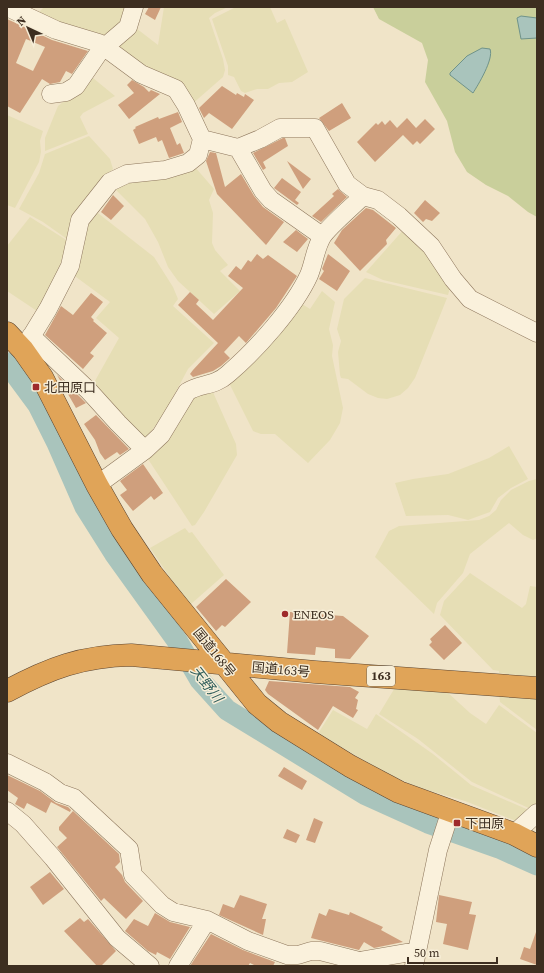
<svg xmlns="http://www.w3.org/2000/svg" width="544" height="973" viewBox="0 0 544 973" font-family="'Source Serif 4','Noto Sans JP',serif">
	<style>
		.farmland { fill: #e6deb5 }
		.green { fill: #c9cf9b }
		.water { fill: #a9c4bc; stroke: #6f938a }
		.lines { fill: none; stroke-linecap: round; stroke-linejoin: round }
		.river { stroke: #a9c4bc; stroke-width: 21 }
		.building { fill: #cf9f7d; fill-rule: evenodd }
		.minor-casing { stroke: #8d765c; stroke-width: 19 }
		.highway-casing { stroke: #5b4430; stroke-width: 23 }
		.minor { stroke: #faf1dc; stroke-width: 18 }
		.highway { stroke: #e0a458; stroke-width: 22 }
		.poi-dot { fill: #9e2a2b; stroke: #f7eed8; stroke-width: 1.5 }
		.labels { text-anchor: middle; stroke-width: 3; stroke-linejoin: round; paint-order: stroke }
		.shield { fill: #f7eed8; stroke: #756857; stroke-width: 1 }
		.shield-label { font-size: 12px; font-weight: bold; fill: #3d2e20 }
		.poi-label { font-size: 13px; fill: #3d2e20; stroke: #f7eed8; text-anchor: start }
		.street-label { font-size: 13px; fill: #3d2e20; stroke: #f7eed8 }
		.water-label { font-size: 14px; font-style: italic; fill: #2f5d5a; stroke: #f7eed8 }
	</style>
	<rect width="100%" height="100%" fill="#f0e4c8"/>
	<path class="farmland" d="M44,7H131L127,20L105,41L35,16Z
		M164,7H228L215,13L209,18L223,59L225,70L223,77L191,105L160,76L112,45L132,25L158,45Z
		M236,7H270L277,23L285,19L308,72L292,82L279,83L268,89H257L245,93L241,91L234,77L228,75V66L212,19Z
		M93,78L115,96L83,113L80,117L88,134L45,151V138L58,106Z
		M7,115L43,131L40,141L41,152L39,162L15,208L7,205Z
		M89,136L110,159L113,169L97,185L73,215L67,239L43,222L19,209L39,173L45,154Z
		M194,166L214,189L209,200L213,213L212,243L215,250L228,265L220,271L240,291L214,314L178,281L168,267L158,242L145,219L115,189V184Z
		M94,210L154,257L173,287L178,299L173,306L214,343L188,369L165,412L142,444L91,388L119,338L96,318L110,302L72,274L81,235Z
		M30,217L68,241L59,269L37,311L7,291V246Z
		M405,228L420,241L451,285L448,295L383,280L366,272Z
		M365,278L447,298L415,378L408,388L400,395L387,399L378,398L368,394L348,379L341,378L340,375L338,352L341,341L337,329L344,299Z
		M322,291L335,302L329,329L333,345L332,356L343,408L340,423L330,440L308,463L275,434H261L253,431L228,381L297,301L310,309Z
		M212,390L236,444L237,455L204,512L195,525L192,526L146,456L189,399Z
		M509,446L528,479L511,488L498,498L490,512L468,520L448,515L406,516L395,483L413,479L448,474L489,458Z
		M537,479V538L533,540L523,535L509,523L470,554L463,573L437,603L434,614L375,557L389,531L399,526L479,520L489,516L496,510L501,500L511,490L529,481Z
		M185,528L189,533L192,532L224,575L191,604L179,591L150,548Z
		M470,573L522,608L526,604L530,586L537,587V677L499,673V671L493,670L440,615L444,601Z
		M396,686L446,691L470,713L486,724L499,705L537,733V809L535,811L472,782L418,739L379,714Z
		M499,693L537,696V730L500,702Z
		M333,710L367,729L376,714L433,754L471,785L531,811L516,821L465,801L420,788L388,774L322,736L319,732Z"/>
	<path class="green" d="M373,7H537V217L528,212L508,196L486,185L467,172L455,152L447,121L425,82L428,60L422,43L379,19Z"/>
	<path class="water" d="M521,16L537,18V38L521,39L517,18Z
		M482,48L490,49C494,59 478,85 473,93L450,75V73L467,56Z"/>
	<g class="lines">
		<path class="river" d="M7,363L38,405L57,443L85,507L114,553L178,642L200,680L227,710L366,795L428,823L499,848L537,865"/>
	</g>
	<path class="building" d="M149,7H161L155,20L145,14Z
		M7,19L52,40L88,51L72,74L66,71L60,82L50,84L42,79L20,113L7,106ZM26,39L45,47L33,71L16,63Z
		M132,80L144,87L149,92L151,90L160,94L129,119L118,105L134,93L127,85Z
		M222,86L236,95L237,93L244,97L245,94L254,100L232,129L209,113L204,118L199,108Z
		M342,103L351,118L329,131L319,118Z
		M178,112L182,122L170,128L177,145L180,143L184,153L169,158L162,140L158,142L156,137L139,144L133,130L136,128L135,127L158,117L159,119Z
		M407,118L416,128L425,119L435,129L420,144L417,141L413,145L403,135L375,162L357,142L376,123L378,125L382,121L385,125L390,120L397,128Z
		M283,138H285L288,146L263,162L266,168L263,170L253,153Z
		M210,152L216,153L225,187L241,174L254,196L263,207L284,222L266,245L217,194L206,161Z
		M287,161L311,179L303,189Z
		M282,178L301,192L295,200L299,203L297,205L274,188Z
		M338,189L347,197L321,222L312,216L334,196L332,194Z
		M113,195L124,206L111,220L101,212Z
		M425,200L440,213L432,221L426,219L423,222L414,213Z
		M366,208L373,210L396,228L386,240L387,244L360,271L334,243L342,230Z
		M296,230L308,239L297,252L283,242Z
		M257,254L263,259L268,255L297,276L276,308L246,343L239,336L224,352L230,358L221,366L213,371L193,377L190,374L193,370L218,343L178,305L190,292L199,300L196,304L213,320L243,288L228,276L236,266L241,270L248,260L251,262Z
		M328,254L350,271L337,291L319,279L324,271L322,269Z
		M91,293L103,302L91,317L94,320L93,321L107,333L90,353L94,356L83,369L45,335L61,306L73,315Z
		M57,375L81,398L86,403L76,408Z
		M96,415L97,416L129,449L120,455L117,452L105,460L100,453L95,440L84,424Z
		M143,464L163,493L154,500L151,496L133,511L120,495L127,490L120,481Z
		M226,579L251,602L225,627L222,625L216,631L196,607Z
		M290,612L343,616L369,636L350,659L335,658V649L316,647L315,655L287,653Z
		M445,625L462,643L444,660L429,645L432,642L430,639Z
		M269,681L350,687L359,692L355,698L358,700L356,709L358,710L353,718L333,706L318,730L268,694L265,690Z
		M284,767L307,781L302,790L278,776Z
		M7,775L40,791L56,803L68,807L71,810L70,812L51,802L46,813L27,803L24,809L15,804L18,798L7,790Z
		M73,811L119,854L120,862L115,867L122,875L125,882L143,901L126,919L104,898L101,901L57,847L67,838L59,830V827Z
		M314,818L323,822L315,843L306,840Z
		M287,829L300,835L296,843L283,838Z
		M50,872L64,889L43,905L30,887Z
		M240,895L267,904L262,919H266L263,935L219,915L223,904L234,908Z
		M439,895L472,902L469,914L476,915L468,950L443,944L447,924L436,922Z
		M329,909L349,915L350,912L383,927L381,930L403,942L374,948L364,942L359,950L311,938L319,913L326,916Z
		M155,913L170,922L190,927L170,959L157,952L156,955L148,951L125,931L134,919L148,926Z
		M80,918L84,922L88,919L116,951L101,966H97L64,931Z
		M536,932H537V965L520,959L524,947L530,949Z
		M211,934L243,950L275,962L273,966H256L250,963L248,966H190Z"/>
	<g class="lines">
		<defs>
			<path id="minor" d="M7,7L56,30L99,43L141,74L176,89L186,105L202,139L198,155L188,163L165,170L127,174L110,182L80,220L70,266L48,309L23,350
				M51,94L66,92L76,86L100,51L128,27L134,7
				M202,139L238,148L260,139L280,128H315L347,184L363,196L378,200L399,216L431,246L453,279L470,299L537,333
				M238,148L263,191L271,200L322,236
				M31,336L89,391L118,423L145,450
				M97,485L145,450L161,435L187,392C200,383 214,387 228,374C256,350 294,308 309,275C314,263 315,249 322,237C327,228 354,205 363,196
				M7,763L45,782L60,793L74,798L129,849L133,875L162,905L173,912L207,920L248,941L287,955H298L311,951H320L359,961L417,951
				M7,811L23,824L53,858L117,938L150,966
				M514,834L537,813
				M178,966L207,920
				M414,966L438,850L451,810"/>
			<path id="highway" d="M7,333L23,350L42,377L97,485L122,529L152,574L257,704L279,722L350,766L399,792L514,834L537,846
				M7,691C50,668 82,656 131,655L315,672L537,688"/>
		</defs>
		<use href="#minor" class="minor-casing"/>
		<use href="#highway" class="highway-casing"/>
		<use href="#minor" class="minor"/>
		<use href="#highway" class="highway"/>
	</g>
	<g class="poi-dot">
		<rect x="32" y="383" width="8" height="8" rx="2"/>
		<circle cx="285" cy="614" r="4"/>
		<rect x="453" y="819" width="8" height="8" rx="2"/>
	</g>
	<g class="labels">
		<rect class="shield" x="367" y="666" width="28" height="20" rx="3"/>
		<g class="shield-label">
			<text x="381" y="680">163</text>
		</g>
		<g class="poi-label">
			<text x="44" y="392">北田原口</text>
			<text x="293" y="619">ENEOS</text>
			<text x="465" y="828">下田原</text>
		</g>
		<g class="street-label">
			<text transform="translate(215 652) rotate(51)" y="5">国道168号</text>
			<text transform="translate(281 669) rotate(5)" y="5">国道163号</text>
		</g>
		<g class="water-label">
			<text transform="translate(207 684) rotate(52)" y="5">天野川</text>
		</g>
	</g>
	<rect width="544" height="973" fill="none" stroke="#3d2e20" stroke-width="16"/>
	<g transform="translate(28 28) rotate(316)" stroke="#f7eed8" stroke-width="3" paint-order="stroke">
	<path d="M0-3L7 15L0 10L-7 15Z" fill="#3d2e20"/>
	<text y="-6" font-size="11" font-weight="bold" text-anchor="middle" fill="#3d2e20">N</text>
	</g>
	<path d="M408 957v6h89v-6" fill="none" stroke="#3d2e20" stroke-width="2"/>
	<text x="414" y="957" font-size="12" fill="#3d2e20" stroke="#f7eed8" stroke-width="3" paint-order="stroke">50 m</text>
</svg>
